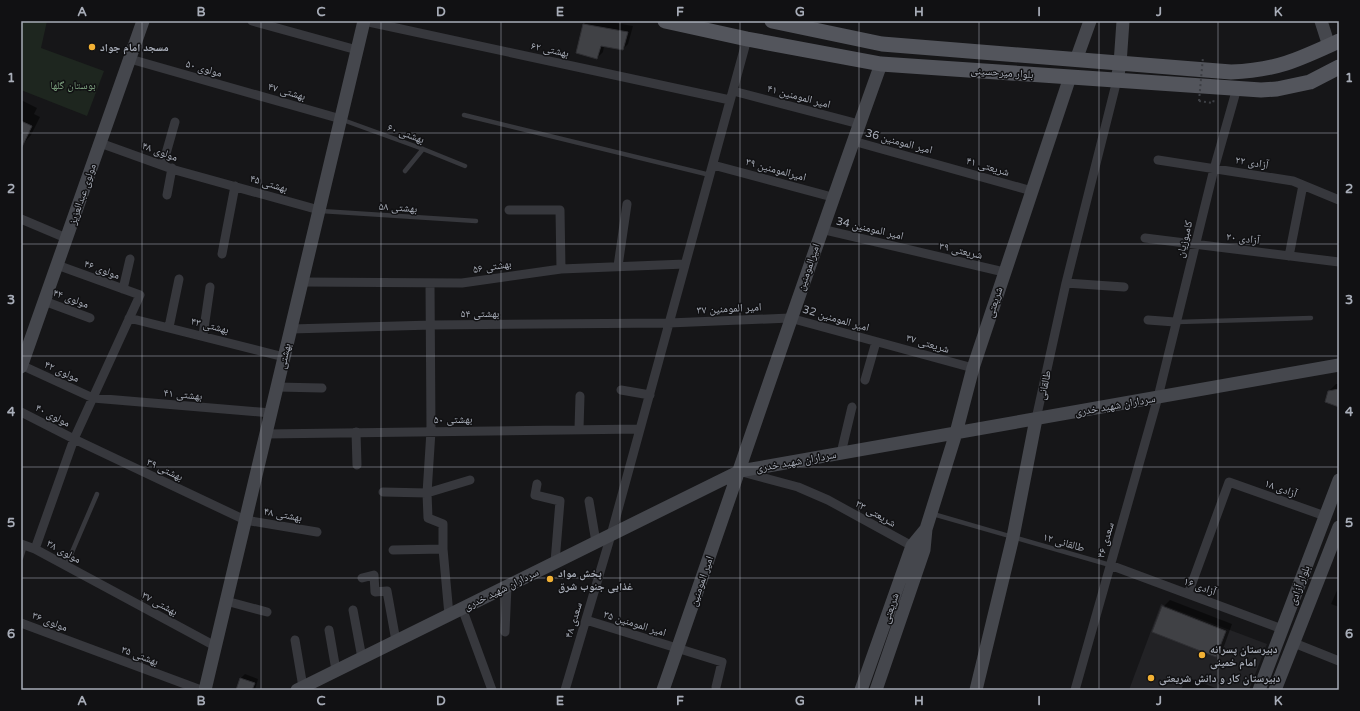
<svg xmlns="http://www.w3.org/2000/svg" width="1360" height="711" viewBox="0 0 1360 711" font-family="'Varela Round','Noto Naskh Arabic',sans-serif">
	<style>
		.built { fill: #222225 }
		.green { fill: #1e261f }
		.shadow { fill: #0007 }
		.building { fill: #404145; stroke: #303034 }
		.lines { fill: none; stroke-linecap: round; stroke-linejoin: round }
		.path { stroke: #3d3f44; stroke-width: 2; stroke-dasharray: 2 3; stroke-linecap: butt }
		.lane { stroke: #37383d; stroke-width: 4.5 }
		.street { stroke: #37383d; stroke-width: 9 }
		.secondary { stroke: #45474d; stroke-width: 13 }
		.primary { stroke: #53555c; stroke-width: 15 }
		.path-bridge { stroke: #3d3f44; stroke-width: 2; stroke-dasharray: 2 3; stroke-linecap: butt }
		.grid { fill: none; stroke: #a8adb8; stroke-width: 1; stroke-opacity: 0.55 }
		.poi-dot { fill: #f2b134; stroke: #111113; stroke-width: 1.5 }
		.labels { text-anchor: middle; stroke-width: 3; stroke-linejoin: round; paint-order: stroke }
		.poi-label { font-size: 11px; font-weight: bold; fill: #a8adb8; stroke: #111113; text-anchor: start }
		.street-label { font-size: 11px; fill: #a8adb8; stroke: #111113 }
		.park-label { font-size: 11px; fill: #7fa381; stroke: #111113 }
		.neatline { fill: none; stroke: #a8adb8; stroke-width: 1.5 }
		.grid-label { font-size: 13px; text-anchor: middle; font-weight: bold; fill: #a8adb8 }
	</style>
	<rect width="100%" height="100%" fill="#161618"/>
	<path class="built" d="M1161,604L1267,644L1249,690H1129Z"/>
	<path class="green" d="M21,21H47L41,48L104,71L87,116L21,90Z"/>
	<path class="shadow" d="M587,21H604L633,26L628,44L623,49L604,46L603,52L597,58L577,53L584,24Z
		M21,100L37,108L34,114L40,117L31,135L23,144L21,143Z
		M1336,384H1339V406L1329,391Z
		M1339,586V607L1331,604Z
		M1170,600L1232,624L1223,649L1216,656L1163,607Z
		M245,674L258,679L255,690H237L241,678Z
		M1189,678L1221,690H1181L1183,685Z"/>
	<path class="building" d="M583,24L628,32L623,50L601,46L597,59L576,53Z
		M21,121L32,126L21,149Z
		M1339,389V407L1325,402L1328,391Z
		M1162,606L1226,631L1216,657L1152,632Z
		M240,678L255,683L252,690H236Z"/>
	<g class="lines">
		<path class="path" d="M1199,101L1213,103L1214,99"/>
		<path class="lane" d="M464,115L710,175
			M343,120L423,149L465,166
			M405,171L423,149
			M321,211L476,221
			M1177,322L1311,318
			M933,514L1110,565
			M21,558L25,545
			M66,566L97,494"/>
		<path class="street" d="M252,21L357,50
			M364,21L730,100
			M130,59L341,119
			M733,91L859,124
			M853,141L1032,191
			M100,143L175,170L319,210
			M1158,160L1293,181L1339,200
			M163,164L175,122
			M713,165L832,197
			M167,195L172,168
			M509,210H560L561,269
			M21,219L66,238
			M821,229L1004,272
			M1145,238L1339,262
			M222,254L235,186
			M1289,256L1303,185
			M618,266L627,204
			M302,282L462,283L561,269L685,264
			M430,283L431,431L427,493L428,518L443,524V549L449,615
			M1066,283L1124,287
			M123,289L130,259
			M44,301L90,318
			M129,318L284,357
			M1148,320L1175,322
			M169,327L179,279
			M291,329L432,325L669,323L790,318L973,368
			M203,335L210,287
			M21,365L93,398L271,413
			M865,380L876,342
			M277,387L322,388
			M621,390L650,395
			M21,412L74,439L245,520L317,532
			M1036,419L1066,283L1117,80
			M579,429L580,396
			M356,432L357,465
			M266,434L640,429
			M841,453L852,407
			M742,472L798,487L828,500L912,546
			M537,484L535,495L560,501L555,562
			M383,492L427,493L470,480
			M589,501L596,542
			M21,544L35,549L215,646
			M35,549L74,439L140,295L57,265
			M393,550L443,549
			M1110,565L1282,629
			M362,578L374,575L375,592L387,591L396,641
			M1188,594L1229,482L1325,516
			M226,601L267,612
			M462,608L492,690
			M353,610L362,658
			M586,620L722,662L716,687
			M21,623L201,690
			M329,630L336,670
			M505,632L507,586
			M295,640L303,687
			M1294,643L1339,661
			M565,690L611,535L747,39
			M1075,690L1158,397L1214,169L1237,88"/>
		<path class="secondary" d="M1321,21L1329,46
			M1076,60L1090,21
			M1117,80L1120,64L1123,21
			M21,367L143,21
			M205,690L364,21
			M297,690L740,471L1339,365
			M663,690C736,481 806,272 881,64
			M861,690L912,546L926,529
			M876,690L924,550L926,529L956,433L973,368L1070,77
			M976,690L1013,537L1036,419
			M1259,690L1339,480
			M1275,690L1339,527"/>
		<path class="primary" d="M665,21L747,39L881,64L1261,90L1277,89L1310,82L1339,67
			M772,21L882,44L1231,72C1277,70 1298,60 1339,41"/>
		<path class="path-bridge" d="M1199,101L1203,57"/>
	</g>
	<path class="grid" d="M142,21V690M261,21V690M381,21V690M501,21V690M620,21V690M740,21V690M859,21V690M979,21V690M1099,21V690M1218,21V690M21,133H1339M21,244H1339M21,356H1339M21,467H1339M21,578H1339"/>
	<g class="poi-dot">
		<circle cx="92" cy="47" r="4"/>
		<circle cx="550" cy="579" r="4"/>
		<circle cx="1202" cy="655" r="4"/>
		<circle cx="1151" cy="678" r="4"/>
	</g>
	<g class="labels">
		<g class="poi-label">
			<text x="100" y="51">مسجد امام جواد</text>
			<text x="558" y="577">پخش مواد<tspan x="558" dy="13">غذایی جنوب شرق</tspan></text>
			<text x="1210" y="653">دبیرستان پسرانه<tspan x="1210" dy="13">امام خمینی</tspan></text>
			<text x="1159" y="682">دبیرستان کار و دانش شریعتی</text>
		</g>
		<g class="street-label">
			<text transform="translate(550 49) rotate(12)" y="4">بهشتی ۶۲</text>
			<text transform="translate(204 68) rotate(16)" y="4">مولوی ۵۰</text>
			<text transform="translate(1002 72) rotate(4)" y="4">بلوار میرحسینی</text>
			<text transform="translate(287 91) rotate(16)" y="4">بهشتی ۴۷</text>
			<text transform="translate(799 96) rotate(15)" y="4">امیر المومنین ۴۱</text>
			<text transform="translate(406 133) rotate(20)" y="4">بهشتی ۶۰</text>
			<text transform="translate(899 141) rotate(15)" y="4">امیر المومنین 36</text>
			<text transform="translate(160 151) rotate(20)" y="4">مولوی ۴۸</text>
			<text transform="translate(1252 162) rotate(9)" y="4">آزادی ۲۲</text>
			<text transform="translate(988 166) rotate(16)" y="4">شریعتی ۴۱</text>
			<text transform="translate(776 169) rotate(15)" y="4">امیرالمومنین ۳۹</text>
			<text transform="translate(269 183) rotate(16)" y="4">بهشتی ۴۵</text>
			<text transform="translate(82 194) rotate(-71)" y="4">مولوی عبدالعزیز</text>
			<text transform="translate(398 207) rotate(4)" y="4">بهشتی ۵۸</text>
			<text transform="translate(870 228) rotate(13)" y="4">امیر المومنین 34</text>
			<text transform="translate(1243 238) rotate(7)" y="4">آزادی ۲۰</text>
			<text transform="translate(1184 239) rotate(-76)" y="4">کامبوزیان</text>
			<text transform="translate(961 250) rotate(13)" y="4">شریعتی ۳۹</text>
			<text transform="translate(492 266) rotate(-9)" y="4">بهشتی ۵۶</text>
			<text transform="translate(808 267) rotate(-71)" y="4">امیرالمومنین</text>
			<text transform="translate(102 269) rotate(20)" y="4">مولوی ۴۶</text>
			<text transform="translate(71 298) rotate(20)" y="4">مولوی ۴۴</text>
			<text transform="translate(994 302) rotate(-72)" y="4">شریعتی</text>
			<text transform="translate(729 308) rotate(-3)" y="4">امیر المومنین ۳۷</text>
			<text x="480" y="317">بهشتی ۵۴</text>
			<text transform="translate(836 318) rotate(16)" y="4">امیر المومنین 32</text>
			<text transform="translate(210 325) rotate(14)" y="4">بهشتی ۴۳</text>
			<text transform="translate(928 343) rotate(16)" y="4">شریعتی ۳۷</text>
			<text transform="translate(284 356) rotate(-77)" y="4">بهشتی</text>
			<text transform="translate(62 371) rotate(24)" y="4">مولوی ۴۲</text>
			<text transform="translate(1044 385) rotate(-78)" y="4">طالقانی</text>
			<text transform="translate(183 394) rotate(5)" y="4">بهشتی ۴۱</text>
			<text transform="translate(1115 405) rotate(-10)" y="4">سرداران شهید خدری</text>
			<text transform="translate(53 415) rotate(27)" y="4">مولوی ۴۰</text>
			<text transform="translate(453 419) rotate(-1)" y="4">بهشتی ۵۰</text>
			<text transform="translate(796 461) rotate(-10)" y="4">سرداران شهید خدری</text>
			<text transform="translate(165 469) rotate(25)" y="4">بهشتی ۳۹</text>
			<text transform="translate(1281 488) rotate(20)" y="4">آزادی ۱۸</text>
			<text transform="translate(876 513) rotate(29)" y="4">شریعتی ۳۳</text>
			<text transform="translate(283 514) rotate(10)" y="4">بهشتی ۴۸</text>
			<text transform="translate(1105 540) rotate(-74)" y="4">سعدی ۴۶</text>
			<text transform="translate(1064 542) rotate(16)" y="4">طالقانی ۱۲</text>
			<text transform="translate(64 551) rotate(29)" y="4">مولوی ۳۸</text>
			<text transform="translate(701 581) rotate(-71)" y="4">امیر المومنین</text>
			<text transform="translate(1299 585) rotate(-69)" y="4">بلوار آزادی</text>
			<text transform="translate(1200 586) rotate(20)" y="4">آزادی ۱۶</text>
			<text transform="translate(501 589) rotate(-26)" y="4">سرداران شهید خدری</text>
			<text transform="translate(160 603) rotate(28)" y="4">بهشتی ۳۷</text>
			<text transform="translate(890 608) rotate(-71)" y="4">شریعتی</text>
			<text transform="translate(573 620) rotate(-73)" y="4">سعدی ۴۸</text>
			<text transform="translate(50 621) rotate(21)" y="4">مولوی ۳۶</text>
			<text transform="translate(635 623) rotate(17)" y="4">امیر المومنین ۳۵</text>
			<text transform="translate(140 655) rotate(20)" y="4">بهشتی ۳۵</text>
		</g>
		<g class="park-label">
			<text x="73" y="89">بوستان گلها</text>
		</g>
	</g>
	<rect width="1360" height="711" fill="none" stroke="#111113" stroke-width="44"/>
	<rect x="22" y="22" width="1316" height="667" class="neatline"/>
	<g class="grid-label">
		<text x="82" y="16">A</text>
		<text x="201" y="16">B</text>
		<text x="321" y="16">C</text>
		<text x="441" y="16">D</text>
		<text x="560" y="16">E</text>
		<text x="680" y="16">F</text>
		<text x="800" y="16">G</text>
		<text x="919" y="16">H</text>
		<text x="1039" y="16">I</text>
		<text x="1159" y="16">J</text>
		<text x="1278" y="16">K</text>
		<text x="11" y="82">1</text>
		<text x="1349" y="82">1</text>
		<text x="11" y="193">2</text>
		<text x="1349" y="193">2</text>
		<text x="11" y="304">3</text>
		<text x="1349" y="304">3</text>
		<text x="11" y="416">4</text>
		<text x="1349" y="416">4</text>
		<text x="11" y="527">5</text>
		<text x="1349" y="527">5</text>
		<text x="11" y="638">6</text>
		<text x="1349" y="638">6</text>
		<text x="82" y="705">A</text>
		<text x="201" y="705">B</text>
		<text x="321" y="705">C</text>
		<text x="441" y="705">D</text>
		<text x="560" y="705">E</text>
		<text x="680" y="705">F</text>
		<text x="800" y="705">G</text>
		<text x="919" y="705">H</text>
		<text x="1039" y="705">I</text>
		<text x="1159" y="705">J</text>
		<text x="1278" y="705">K</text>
	</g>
</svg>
